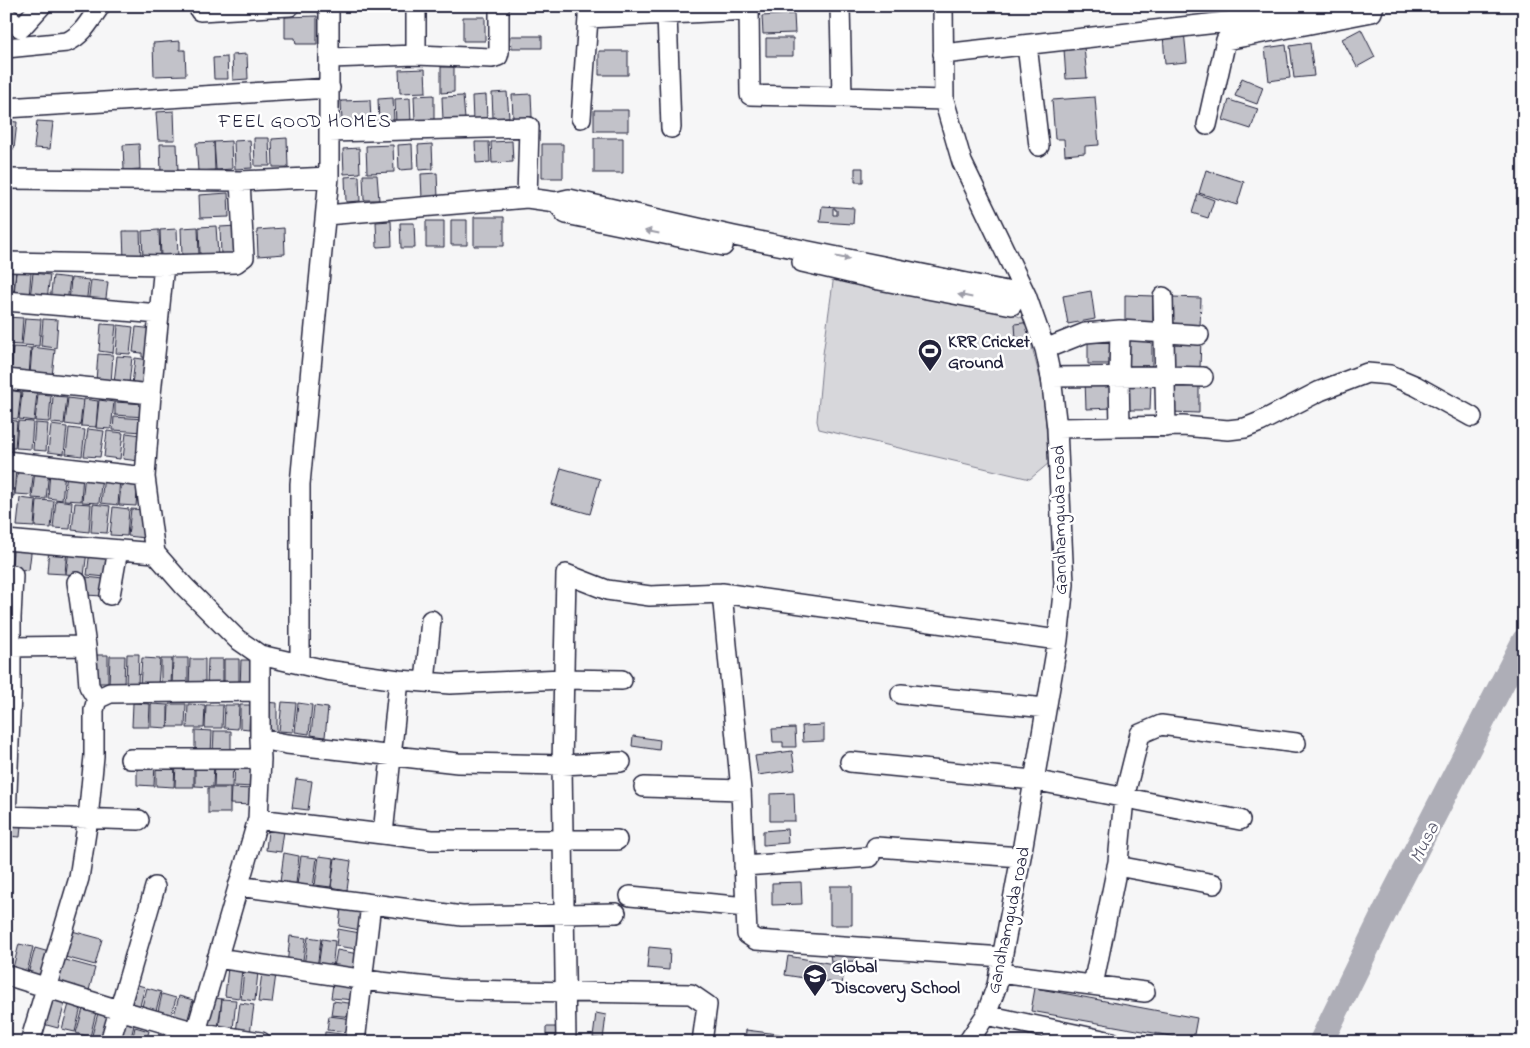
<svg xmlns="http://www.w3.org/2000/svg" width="1530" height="1048" viewBox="0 0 1530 1048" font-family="'Indie Flower',sans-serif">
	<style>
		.green { fill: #d7d7db; stroke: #7c7c8b }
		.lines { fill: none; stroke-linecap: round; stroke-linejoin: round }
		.river { stroke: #aeaeb7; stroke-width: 25 }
		.building { fill: #c2c2c9; stroke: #22223b; fill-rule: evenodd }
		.minor-casing { stroke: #22223b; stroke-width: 22 }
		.minor { stroke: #fff; stroke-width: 19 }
		.oneway { fill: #9c9ca7 }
		.labels { text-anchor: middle; stroke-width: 5; stroke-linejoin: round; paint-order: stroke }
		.poi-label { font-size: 18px; font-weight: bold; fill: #22223b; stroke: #fff; text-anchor: start }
		.street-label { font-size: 18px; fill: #22223b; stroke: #fff }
		.neighbourhood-label { font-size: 19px; letter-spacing: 1px; fill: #22223b; stroke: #fff }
		.water-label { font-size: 19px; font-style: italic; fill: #5a5a6d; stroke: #fff }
	</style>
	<rect width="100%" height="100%" fill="#f6f6f7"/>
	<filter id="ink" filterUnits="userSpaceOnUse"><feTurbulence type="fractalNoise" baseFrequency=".02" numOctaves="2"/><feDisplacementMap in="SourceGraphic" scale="10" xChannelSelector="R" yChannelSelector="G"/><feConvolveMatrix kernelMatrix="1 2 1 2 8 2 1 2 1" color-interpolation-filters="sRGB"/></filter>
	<g filter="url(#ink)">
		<path class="green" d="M834,275L993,306L1025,319L1043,390L1049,463L1030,479L819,429L817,421L823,354Z"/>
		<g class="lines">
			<path class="river" d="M1321,1042L1394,893L1524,641"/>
		</g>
		<path class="building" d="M767,6H798V11H767Z
			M794,14L795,33L763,34L762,16Z
			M317,16V44H296L295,38H285V17Z
			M463,17H485V41H463Z
			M1361,29L1375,57L1357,67L1342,39Z
			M1184,31L1187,62L1165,64L1163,33Z
			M511,36H542V48H512Z
			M766,38H793V56H766Z
			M180,41V50H185L186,75L154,76L153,43Z
			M1310,43L1314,76L1294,78L1290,46Z
			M1286,45L1290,78L1269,81L1265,48Z
			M1084,47L1087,78L1066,79L1064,49Z
			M599,51H628V75H599Z
			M247,54L248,79L233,80L232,55Z
			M227,57L228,79H214L213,58Z
			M441,67H454V92L441,93Z
			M425,69L426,92L400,93L399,70Z
			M1242,78L1263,87L1257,104L1235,96Z
			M507,92L509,117L493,118L492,93Z
			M531,94L532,117L513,118L512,95Z
			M434,95V120L415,121L414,96Z
			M486,95L487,120L473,121L472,96Z
			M463,96L465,119L443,120L442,97Z
			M1095,97L1099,145L1085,146V153L1065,155L1064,139H1055L1052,100Z
			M393,98L394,123L379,124L378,99Z
			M410,98L411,123L396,124L395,99Z
			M370,100L371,121L342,122L341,101Z
			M1229,100L1258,109L1251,129L1223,120Z
			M594,110H628V131H594Z
			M174,111L175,140H158L156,112Z
			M6,121L17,122L14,149L6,148Z
			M37,121L53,122L50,149L34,148Z
			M254,138H269L270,166H255Z
			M287,138L288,167H273L272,139Z
			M594,138H623V173H594Z
			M250,140L252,168L235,169L234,141Z
			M231,141L232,169L216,170L214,142Z
			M512,141L513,162L492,163L491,142Z
			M214,142L215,170L198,171L196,143Z
			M475,142H489L490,162L476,163Z
			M139,144L140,169L124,170L123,145Z
			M160,144H177L178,172L161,173Z
			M412,144L413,169L399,170L398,145Z
			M432,144L433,169L419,170L418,145Z
			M542,144H563V178H542Z
			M393,145L394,172L367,173L366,146Z
			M359,148L360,173L344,174L343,149Z
			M855,168H863V182H855Z
			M1206,170L1244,182L1237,205L1199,193Z
			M437,173L438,198L422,199L421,174Z
			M363,175H377L379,200H364Z
			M359,176L360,201L346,202L345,177Z
			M228,193L229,217L200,218L199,195Z
			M1198,194L1214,200L1208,218L1192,213Z
			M822,206L854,208L853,224L820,222ZM833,208H835V210H837V215H833Z
			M474,217H504V246H474Z
			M451,220H467V245H451Z
			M391,221L392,246L377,247L376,222Z
			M426,221H444V247H426Z
			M400,223H414L415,248H401Z
			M216,226L218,255H200L199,227Z
			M237,226L238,255H221L220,227Z
			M198,227L199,255L182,256L181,228Z
			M284,228L285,254L258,256L257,230Z
			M177,229L178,257L161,258L160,230Z
			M159,230L160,259L143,260L142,231Z
			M123,231H140L141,259L124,260Z
			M6,271L16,272L13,297L6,296Z
			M16,271L31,273L29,298L14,296Z
			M33,273L50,275L47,300L30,298Z
			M53,276L70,278L67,303L50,301Z
			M71,278L89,280L86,305L69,303Z
			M91,280L108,282L105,306L88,304Z
			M1091,291L1095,319L1068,324L1063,296Z
			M1125,295L1153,296V325L1125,324Z
			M1173,297L1201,298L1200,327L1172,326Z
			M6,317L23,318L21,345L6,344Z
			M25,318L41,319L39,346L22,345Z
			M43,319L58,320L56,348L41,346Z
			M1030,322L1031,338L1016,339L1015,324Z
			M101,324L116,325L113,353L99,351Z
			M118,325L133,327L130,354L116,353Z
			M136,327L154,329L151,358L142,357V353L133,352Z
			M1088,335H1116V364H1088Z
			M1124,337H1152V366H1124Z
			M1173,338L1201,339L1200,368L1172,367Z
			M6,347H12L10,374H6Z
			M13,347L31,348L29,376L11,374Z
			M32,347L55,350L52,376L30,374Z
			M98,354L113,355L111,383L96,381Z
			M117,356L132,357L129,384L114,383Z
			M135,358L150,360L147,387L132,385Z
			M1113,379L1114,408L1086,409L1085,380Z
			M1123,381L1151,382L1150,410H1123Z
			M1171,384H1199V413L1171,412Z
			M6,390L21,392L18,419L6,418Z
			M22,392L37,393L34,421L19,419Z
			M38,394L51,395L49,422L35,421Z
			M53,396L67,397L64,424L51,423Z
			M68,398L83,400L80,426L65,424Z
			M84,399L98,401L96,427L81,426Z
			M99,400L114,402L111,429L96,428Z
			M115,402L145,404L144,417L115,415Z
			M114,417L144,419L143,432L113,430Z
			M6,420L17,421L15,448H6Z
			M18,421L33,422L31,449L16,448Z
			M35,423L48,424L46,451L33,450Z
			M51,425L67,427L64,454L48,452Z
			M69,428L85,430L82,456L66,454Z
			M88,429L104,431L100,457L84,456Z
			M107,431L123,433L120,459L104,457Z
			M126,433L142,435L139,461L123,459Z
			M18,467L34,468L31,495L15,494Z
			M6,468L16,469L14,496L6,495Z
			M561,468L600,479L590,514L551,503Z
			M35,470L49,471L46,499L32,498Z
			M50,470L65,472L62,500L48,498Z
			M67,472L83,474L81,501L64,500Z
			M85,474L102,476L99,503L82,502Z
			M104,476L120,478L118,505L101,503Z
			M122,477L138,479L136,506L119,505Z
			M20,498L36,500L34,527L17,526Z
			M37,500L54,501L51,528L35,527Z
			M56,500L72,502L70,529L53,528Z
			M75,503L91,504L89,532L72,530Z
			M93,504L110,506L107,533L91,532Z
			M113,507L129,509L127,536L110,535Z
			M131,509L147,510L145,538L128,536Z
			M14,543L32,545L29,570L11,569Z
			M49,547L67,549L65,574L47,573Z
			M69,549L87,551L84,576L66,574Z
			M90,550L108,552L105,577L87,575Z
			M86,577L104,579L103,596L85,595Z
			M127,654H139L138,685H126Z
			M93,655H108V683H92Z
			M110,656H125L124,684H109Z
			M142,658L160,659L158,685H140Z
			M173,658H188V687L172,686Z
			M161,659H172L171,686H161Z
			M190,659H205V688L189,687Z
			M208,659H223V688L207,687Z
			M224,659H239V687H224Z
			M241,660H256L255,689L240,688Z
			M263,702L277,703V732H263Z
			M282,702L296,703L293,732L279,731Z
			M133,703L150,704L149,727H132Z
			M298,703L312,705L309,734L295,732Z
			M151,704L168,705V728L151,727Z
			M169,704H186L185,727H168Z
			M188,704L205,705L204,728H187Z
			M206,705H223L222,728H205Z
			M225,705H239L238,729L224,728Z
			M240,705H250L249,729L240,728Z
			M314,706L328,708L325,737L311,735Z
			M824,725V741L803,742L802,726Z
			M795,728L796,747H783V742H773L772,729Z
			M195,730L212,731L211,754L195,753Z
			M214,731H231V754H213Z
			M633,736L660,740L659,750L632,746Z
			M792,751L795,770L758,775L755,756Z
			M156,761L175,762L174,787L156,786Z
			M195,761L214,762L213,787L195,786Z
			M235,761L253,762V787L234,786Z
			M137,762H155L154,786L137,785Z
			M176,762H194V787H175Z
			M215,762H233L232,787H214Z
			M296,779L312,781L308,810L292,808Z
			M208,788H230V813H208Z
			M231,788L254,789L253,805L230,804Z
			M794,793L795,821H770V794Z
			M269,821L285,824L281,852L266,850Z
			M6,825L21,826L20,837L6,836Z
			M787,829L788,843L763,845V831Z
			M284,853L299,856L296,884L280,882Z
			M301,856L317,858L313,887L297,885Z
			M319,856L334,858L331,887L315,885Z
			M335,858L351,861L347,890L331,887Z
			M801,882L802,904L772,905V883Z
			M830,886H852V925H830Z
			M341,909L363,913L360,930L339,926Z
			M338,929L360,933L357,949L336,946Z
			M72,931L102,939L95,965L65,957Z
			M290,936L306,938L302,967L287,965Z
			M308,937L321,939L317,968L304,966Z
			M322,939L335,941L332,970L318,968Z
			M19,944L33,947L27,972L13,968Z
			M649,947L670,949L669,970L647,968Z
			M35,948L49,952L42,977L28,974Z
			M337,950L358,954L356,970L334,967Z
			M856,953L857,961L831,962L830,954Z
			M788,956L845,966L842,984L785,975Z
			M62,959L95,968L88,994L55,985Z
			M228,967L242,969L239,998L225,996Z
			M244,970L258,972L255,1001L241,999Z
			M262,973L276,974L272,1003L258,1002Z
			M131,983L145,987L138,1013L124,1009Z
			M333,984L357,987L355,1000L331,998Z
			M147,988L161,992L154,1018L140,1014Z
			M1035,988L1197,1018L1193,1040L1031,1011Z
			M162,994L176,998L169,1024L156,1020Z
			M179,996L193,1000L186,1026L172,1023Z
			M208,997L222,999L218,1028L204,1026Z
			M49,998L65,1003L58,1028L43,1024Z
			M222,999L236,1000L233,1029L219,1028Z
			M333,1001L356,1004L354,1017L331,1015Z
			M240,1003L254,1005L250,1034L236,1032Z
			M69,1004L81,1007L75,1032L62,1029Z
			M83,1009L96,1012L90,1037L76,1033Z
			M98,1013L112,1016L102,1042L91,1039Z
			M596,1013L606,1015L603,1040L593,1038Z
			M329,1016L353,1019L350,1032L327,1030Z
			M120,1021L134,1025L130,1042H115Z
			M135,1027L149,1031L146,1042H132Z
			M546,1027H558L557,1035H546Z
			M746,1030L786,1035L785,1042H745Z
			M325,1032L349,1035L348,1042H324Z"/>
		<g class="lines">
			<defs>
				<path id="minor" d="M416,6V55
					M588,6V18L749,10
					M749,6L750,95L842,97
					M840,6L842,97L944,100
					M943,6L944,100L962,162L1026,295L1045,349L1051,377L1057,428L1064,584L1058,640L1021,857L997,985L986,1015L968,1042
					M200,11L290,6
					M667,14L671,128
					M6,16L21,28L41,6
					M1027,45L1039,146
					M6,48L67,42C83,35 90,20 100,6
					M943,54L1226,22L1316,6
					M330,58L416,55L492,58L498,56L499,52V6
					M6,108L330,88
					M581,118L588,18
					M1207,125L1226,40L1372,12L1374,6
					M329,132L529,127L527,198
					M6,179L240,181L329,177
					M556,202L566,214L723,246
					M326,215L527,198L556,202L569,199L734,236L1026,295
					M6,262L164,265L236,263L244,257L240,181
					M802,262L879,280L1012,305
					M164,265L151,394L145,477L155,553L184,586L237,639L260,655L326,670L399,680L450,684L563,679L622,680
					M1163,297L1166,427
					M6,301L159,314
					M1045,349L1085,333L1120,330L1199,335
					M1051,377L1165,376L1203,377
					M6,379L151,394
					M1120,427L1119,376L1120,330
					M1057,428L1183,426L1228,430L1245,428L1260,422L1320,391L1367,373L1390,375L1416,386L1472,417
					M6,461L145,477
					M6,540L155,553
					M77,582L86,646L89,686L97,699
					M722,593L741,790L747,934L756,940L1003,957
					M110,595L118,550
					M11,647L86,646
					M300,664V484L329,177V12L327,6
					M425,682L431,620
					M901,694L1046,708
					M260,739V655
					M130,759H261
					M850,762L1033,780L1240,820
					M644,787L741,790
					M6,816L139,820
					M6,818L11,692V618L13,575
					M258,819L432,840H617
					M383,834L399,680
					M876,847L1021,857
					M744,866L870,857
					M1117,866L1214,884
					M238,886L462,916L616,913
					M630,896L746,907
					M217,958L380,982L459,990L691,994L707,1005L702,1042
					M999,973L1145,992
					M6,975L119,1010L196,1032L261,1042
					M1093,985L1118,862L1124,798L1140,734L1161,725L1296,743
					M986,1015L1112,1042
					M30,1042L79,878L88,819L94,756V710L97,699L110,693L259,691
					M110,1042L155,887
					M193,1042L258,819L261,759L260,739L287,744L458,763L562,765L621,762
					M355,1042L371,904
					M566,1042L562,765L566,574L607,590L650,596L722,593L1058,640"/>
			</defs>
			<use href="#minor" class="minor-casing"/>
			<use href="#minor" class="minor"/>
		</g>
		<defs><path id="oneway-solid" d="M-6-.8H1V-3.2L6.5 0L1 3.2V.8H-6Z" transform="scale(1.25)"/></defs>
		<g class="oneway">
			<use href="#oneway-solid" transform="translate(652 232) rotate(-169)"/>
			<use href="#oneway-solid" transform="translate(843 258) rotate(11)"/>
			<use href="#oneway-solid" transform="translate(965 296) rotate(-169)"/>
		</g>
	</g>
	<defs>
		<symbol id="stadium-pin" viewBox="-11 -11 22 30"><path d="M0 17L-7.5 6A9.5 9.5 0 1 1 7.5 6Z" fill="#22223b" stroke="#fff"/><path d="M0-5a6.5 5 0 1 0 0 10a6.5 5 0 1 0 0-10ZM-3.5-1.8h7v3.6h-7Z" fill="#fff"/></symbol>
		<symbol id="school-pin" viewBox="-11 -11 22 30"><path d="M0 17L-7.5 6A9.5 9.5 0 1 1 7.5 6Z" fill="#22223b" stroke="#fff"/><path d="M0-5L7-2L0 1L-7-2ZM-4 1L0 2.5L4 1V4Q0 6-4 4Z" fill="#fff"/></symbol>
	</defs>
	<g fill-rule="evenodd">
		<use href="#stadium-pin" x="916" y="337" width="28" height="38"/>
		<use href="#school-pin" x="801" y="962" width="28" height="38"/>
	</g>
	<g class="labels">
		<g class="poi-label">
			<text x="948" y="347">KRR Cricket<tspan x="948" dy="21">Ground</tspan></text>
			<text x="832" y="972">Global<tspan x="832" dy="21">Discovery School</tspan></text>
		</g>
		<g class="street-label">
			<text transform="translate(1059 520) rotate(-91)" y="6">Gandhamguda road</text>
			<text transform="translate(1008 920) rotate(-78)" y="6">Gandhamguda road</text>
		</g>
		<g class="neighbourhood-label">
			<text x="305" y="127">FEEL GOOD HOMES</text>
		</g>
		<g class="water-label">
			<text transform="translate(1423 842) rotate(-63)" y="7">Musa</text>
		</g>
	</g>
	<rect width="1530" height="1048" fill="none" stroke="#fff" stroke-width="25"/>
	<rect x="12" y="12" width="1505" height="1023" fill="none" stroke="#22223b" stroke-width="2" filter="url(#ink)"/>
</svg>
